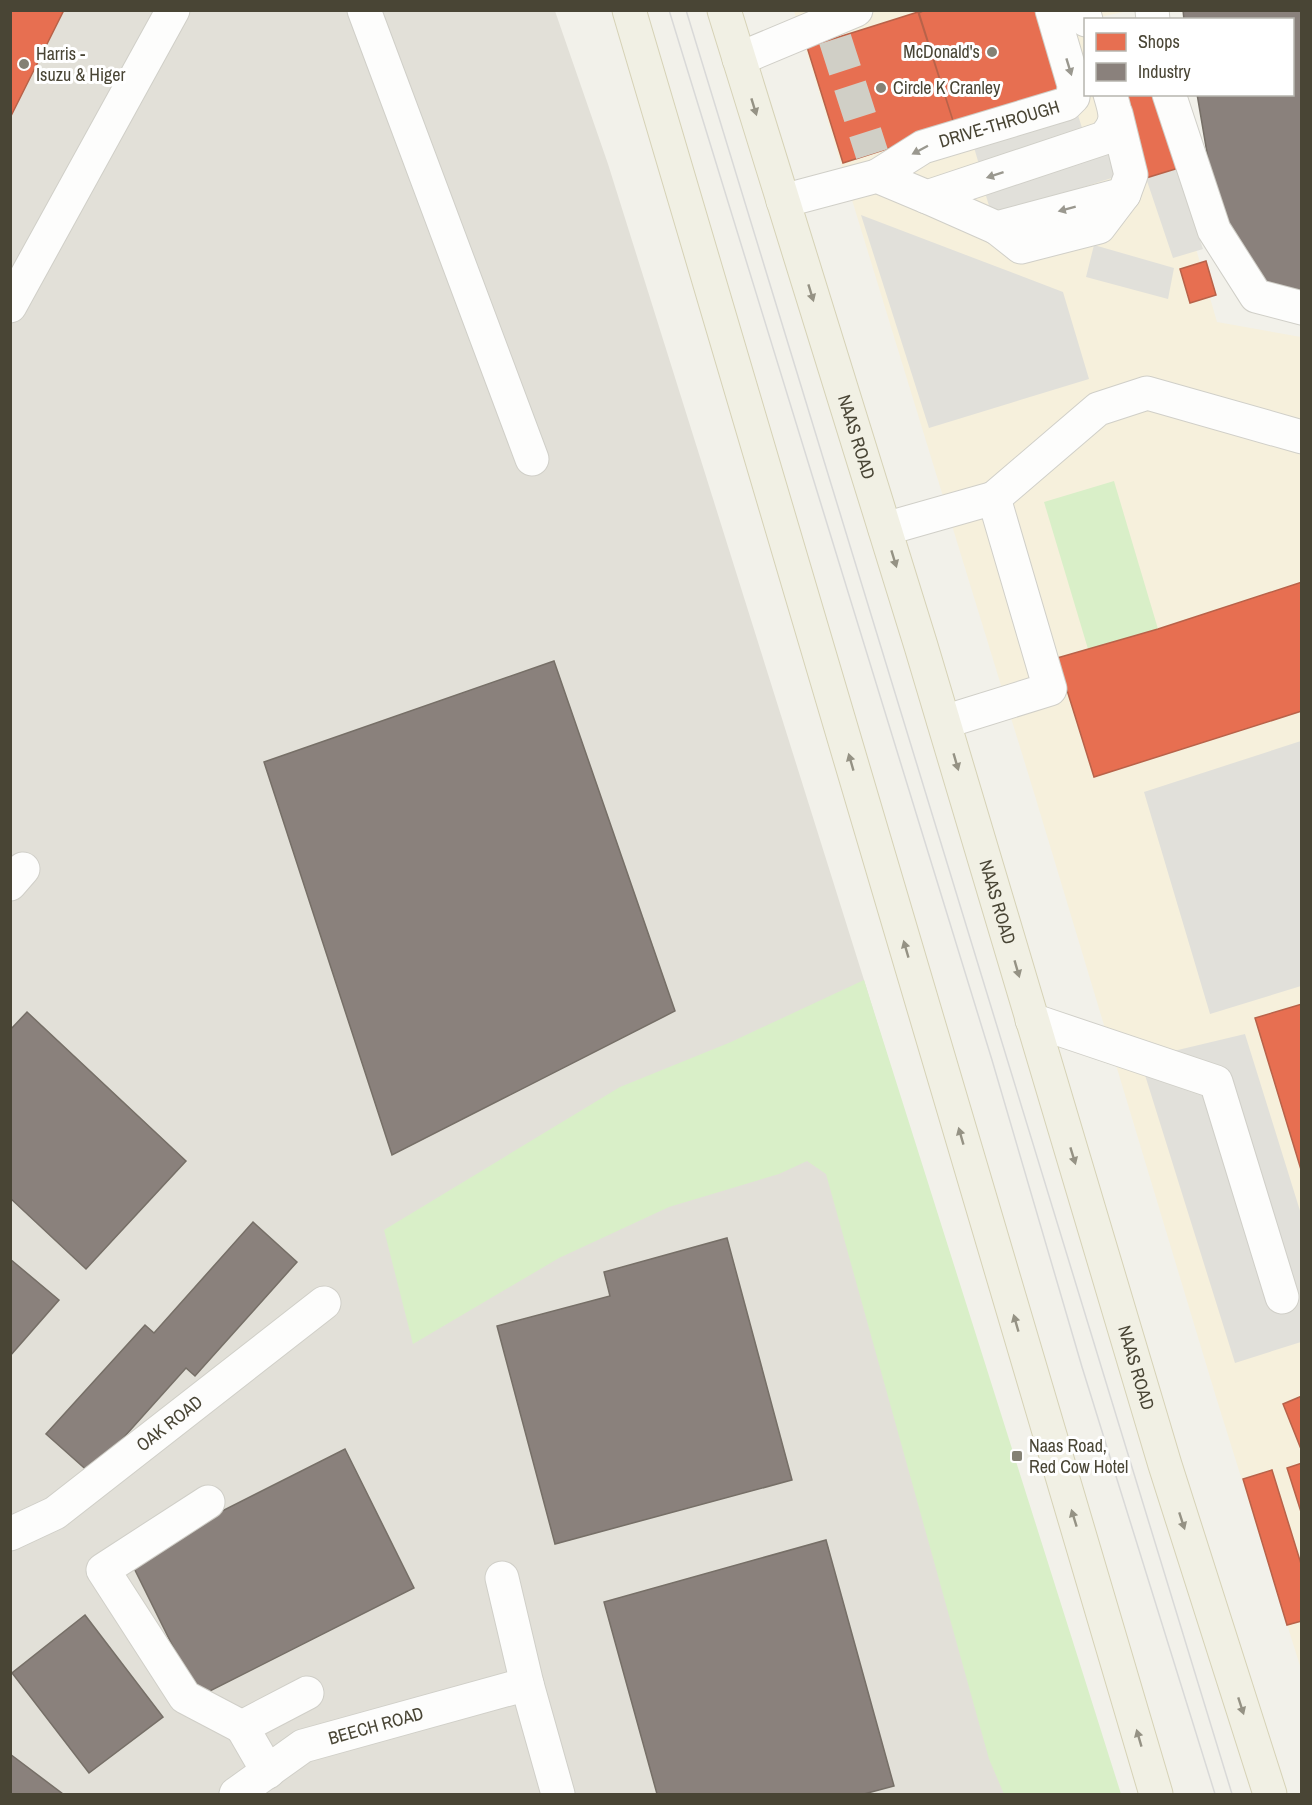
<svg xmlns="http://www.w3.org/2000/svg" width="1312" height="1805" viewBox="0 0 1312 1805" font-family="'Archivo Narrow',sans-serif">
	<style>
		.commercial { fill: #f6f0dc }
		.industrial { fill: #e2e0d8 }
		.green { fill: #d9efc8 }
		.parking { fill: #e1e0da }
		.shops { fill: #e76f51; stroke: #b86249; stroke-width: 1.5 }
		.industry { fill: #8a817c; stroke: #766f67; stroke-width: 1.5 }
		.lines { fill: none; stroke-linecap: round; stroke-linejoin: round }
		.minor-tunnel { stroke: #d0cfc6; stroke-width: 33; stroke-dasharray: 33 16; stroke-linecap: butt }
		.minor-casing { stroke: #d0cfc8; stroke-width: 35 }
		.major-casing { stroke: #d6d2b6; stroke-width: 35 }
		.minor { stroke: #fdfdfc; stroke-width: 33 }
		.major { stroke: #f1f0e4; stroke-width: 33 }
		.tram { stroke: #d9d9d8; stroke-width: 1.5 }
		.oneway { fill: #9a988f }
		.oneway2 { fill: #959284 }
		.poi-dot { fill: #848174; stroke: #fff; stroke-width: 2 }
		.labels { text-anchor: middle; stroke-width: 6; stroke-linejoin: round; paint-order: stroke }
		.poi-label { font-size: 18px; fill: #494535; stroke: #fff; text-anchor: start }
		.street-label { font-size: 18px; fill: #494535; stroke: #fff }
	</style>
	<rect width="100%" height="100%" fill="#f2f1ea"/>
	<path class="commercial" d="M794,11H1128L1086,20V94L1152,95L1217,322L1301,337V1669L1216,1397L1035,796Z"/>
	<path class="industrial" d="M11,11H555L608,164L864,980L1062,1624L1118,1794H11Z"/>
	<path class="green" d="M1114,481L1158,629L1088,649L1044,502Z
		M864,980L1121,1794H1004L989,1759L826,1174L807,1161L779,1174L669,1207L559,1258L413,1344L384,1230L620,1087L731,1042Z"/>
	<path class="parking" d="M1077,112L1084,134L980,168L973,144Z
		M1111,150L1118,176L992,216L984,189Z
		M1176,169L1203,249L1173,258L1146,178Z
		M861,215L1063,292L1089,379L929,428Z
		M1094,245L1174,268L1168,299L1086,277Z
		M1301,741V986L1210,1014L1144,792Z
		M1245,1034L1301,1214V1342L1235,1363L1140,1059Z"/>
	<path class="shops" d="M10,10H64L10,118Z
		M925,10H1040L1066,92L955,127L919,13Z
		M918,12L955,127L843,163L807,47Z
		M1132,94H1159L1182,167L1146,178L1123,98Z
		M1206,261L1216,295L1190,303L1180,269Z
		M1302,582V711L1094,777L1057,658L1158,629Z
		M1302,1004V1173L1255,1018Z
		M1302,1396V1449H1301L1283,1404Z
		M1302,1463V1515L1287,1468Z
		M1272,1470L1302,1567V1621L1287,1625L1243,1479Z"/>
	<path class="industry" d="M1183,10H1302V292L1276,296L1220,229L1197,94H1292V20H1184Z
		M554,661L675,1011L392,1155L264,762Z
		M27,1012L186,1161L86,1269L10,1198V1030Z
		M253,1222L297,1262L195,1376L186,1368L91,1474L46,1434L145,1325L154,1333Z
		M727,1238L792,1480L555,1544L497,1326L610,1296L604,1272Z
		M10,1259L59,1300L10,1356Z
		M345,1449L414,1588L198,1697L129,1558Z
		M826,1540L894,1786L864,1794H657L604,1602Z
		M85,1615L163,1717L89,1773L12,1673Z
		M10,1754L63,1794H10Z"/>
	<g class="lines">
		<path class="minor-tunnel" d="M835,39L872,154"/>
		<defs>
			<g id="minor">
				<path d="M364,10L532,459"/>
				<path d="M1083,10L1086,20"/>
				<path d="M1152,10L1153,20"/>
				<path d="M739,59L856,10"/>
				<path d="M1169,94L1214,230L1256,296L1302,308"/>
				<path id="s1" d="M877,176L923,147L1066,104L1073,97L1074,85L1052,10"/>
				<path d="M927,197L997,228L1124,194L1131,175L1116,114"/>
				<path d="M783,201L877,176L927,197L1104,138C1119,122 1116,114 1110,94"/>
				<path d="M997,228L1021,247L1099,227L1124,194"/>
				<path d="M10,306L173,10"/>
				<path d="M994,498L1098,409L1147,393L1302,437"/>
				<path d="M885,529L994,498L1050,689L944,722"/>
				<path d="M10,884L23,869"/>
				<path d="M1032,1020L1216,1082L1282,1297"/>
				<path d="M208,1502L103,1570L185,1697L242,1727"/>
				<path id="s2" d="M10,1534L55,1513L324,1303"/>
				<path d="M502,1578L527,1684L558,1794"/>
				<path d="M268,1772L242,1727L307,1693"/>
				<path id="s3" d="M236,1794L303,1746L527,1684"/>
			</g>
			<g id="major">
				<path d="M629,10L1156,1794"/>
				<path id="s4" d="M724,10L921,646L1165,1465L1270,1794"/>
			</g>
		</defs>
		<use href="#minor" class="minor-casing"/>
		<use href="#major" class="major-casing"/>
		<use href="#minor" class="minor"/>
		<use href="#major" class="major"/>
		<path class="tram" d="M669,10L992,1060L1082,1367L1215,1794
			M686,10L1232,1794"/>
	</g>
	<defs><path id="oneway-solid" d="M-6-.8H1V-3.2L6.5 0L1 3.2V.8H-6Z" transform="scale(1.5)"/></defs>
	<g class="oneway">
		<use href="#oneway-solid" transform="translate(1069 67) rotate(73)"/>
		<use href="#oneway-solid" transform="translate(920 150) rotate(152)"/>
		<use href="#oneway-solid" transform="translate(995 175) rotate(162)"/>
		<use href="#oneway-solid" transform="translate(1067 209) rotate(165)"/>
	</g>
	<g class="oneway2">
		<use href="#oneway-solid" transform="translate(754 107) rotate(73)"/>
		<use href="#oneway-solid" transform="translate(811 293) rotate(73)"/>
		<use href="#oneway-solid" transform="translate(894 559) rotate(73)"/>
		<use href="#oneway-solid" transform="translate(851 762) rotate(-106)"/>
		<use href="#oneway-solid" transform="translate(956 762) rotate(74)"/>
		<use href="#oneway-solid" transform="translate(906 949) rotate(-106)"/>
		<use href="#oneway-solid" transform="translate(1017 969) rotate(74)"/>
		<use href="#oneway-solid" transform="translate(961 1136) rotate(-106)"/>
		<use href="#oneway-solid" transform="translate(1073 1156) rotate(73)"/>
		<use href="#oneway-solid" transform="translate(1016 1323) rotate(-106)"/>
		<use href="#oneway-solid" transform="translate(1074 1518) rotate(-107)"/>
		<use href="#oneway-solid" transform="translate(1182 1521) rotate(72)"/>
		<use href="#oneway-solid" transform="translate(1241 1706) rotate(72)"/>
		<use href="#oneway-solid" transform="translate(1139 1738) rotate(-106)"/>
	</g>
	<g class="poi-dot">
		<circle cx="992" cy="52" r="6"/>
		<circle cx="24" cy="64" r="6"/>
		<circle cx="881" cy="88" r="6"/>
		<rect x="1011" y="1450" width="12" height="12" rx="3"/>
	</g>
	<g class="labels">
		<g class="poi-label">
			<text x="980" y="58" text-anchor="end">McDonald's</text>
			<text x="36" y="60">Harris -<tspan x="36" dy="21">Isuzu &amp; Higer</tspan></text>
			<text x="893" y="94">Circle K Cranley</text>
			<text x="1029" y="1452">Naas Road,<tspan x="1029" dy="21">Red Cow Hotel</tspan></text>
		</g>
		<g class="street-label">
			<text dy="6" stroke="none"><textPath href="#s1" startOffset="134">DRIVE-THROUGH</textPath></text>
			<text dy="6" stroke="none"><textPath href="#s4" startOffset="447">NAAS ROAD</textPath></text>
			<text dy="6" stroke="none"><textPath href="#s4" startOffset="933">NAAS ROAD</textPath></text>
			<text dy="6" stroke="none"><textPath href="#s4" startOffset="1419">NAAS ROAD</textPath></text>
			<text dy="6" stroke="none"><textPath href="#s2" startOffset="195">OAK ROAD</textPath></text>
			<text dy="6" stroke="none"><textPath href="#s3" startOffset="158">BEECH ROAD</textPath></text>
		</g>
	</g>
	<rect width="1312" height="1805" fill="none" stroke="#494535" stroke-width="24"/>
	<rect x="1084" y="18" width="210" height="78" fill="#ffffff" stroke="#b6b5ae" stroke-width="1.5"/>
	<rect x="1096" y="33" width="30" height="18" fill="#e76f51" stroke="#b6b5ae" stroke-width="1.5"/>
	<text x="1138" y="48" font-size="18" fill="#494535">Shops</text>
	<rect x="1096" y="63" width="30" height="18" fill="#8a817c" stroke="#b6b5ae" stroke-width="1.5"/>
	<text x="1138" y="78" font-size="18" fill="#494535">Industry</text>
</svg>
